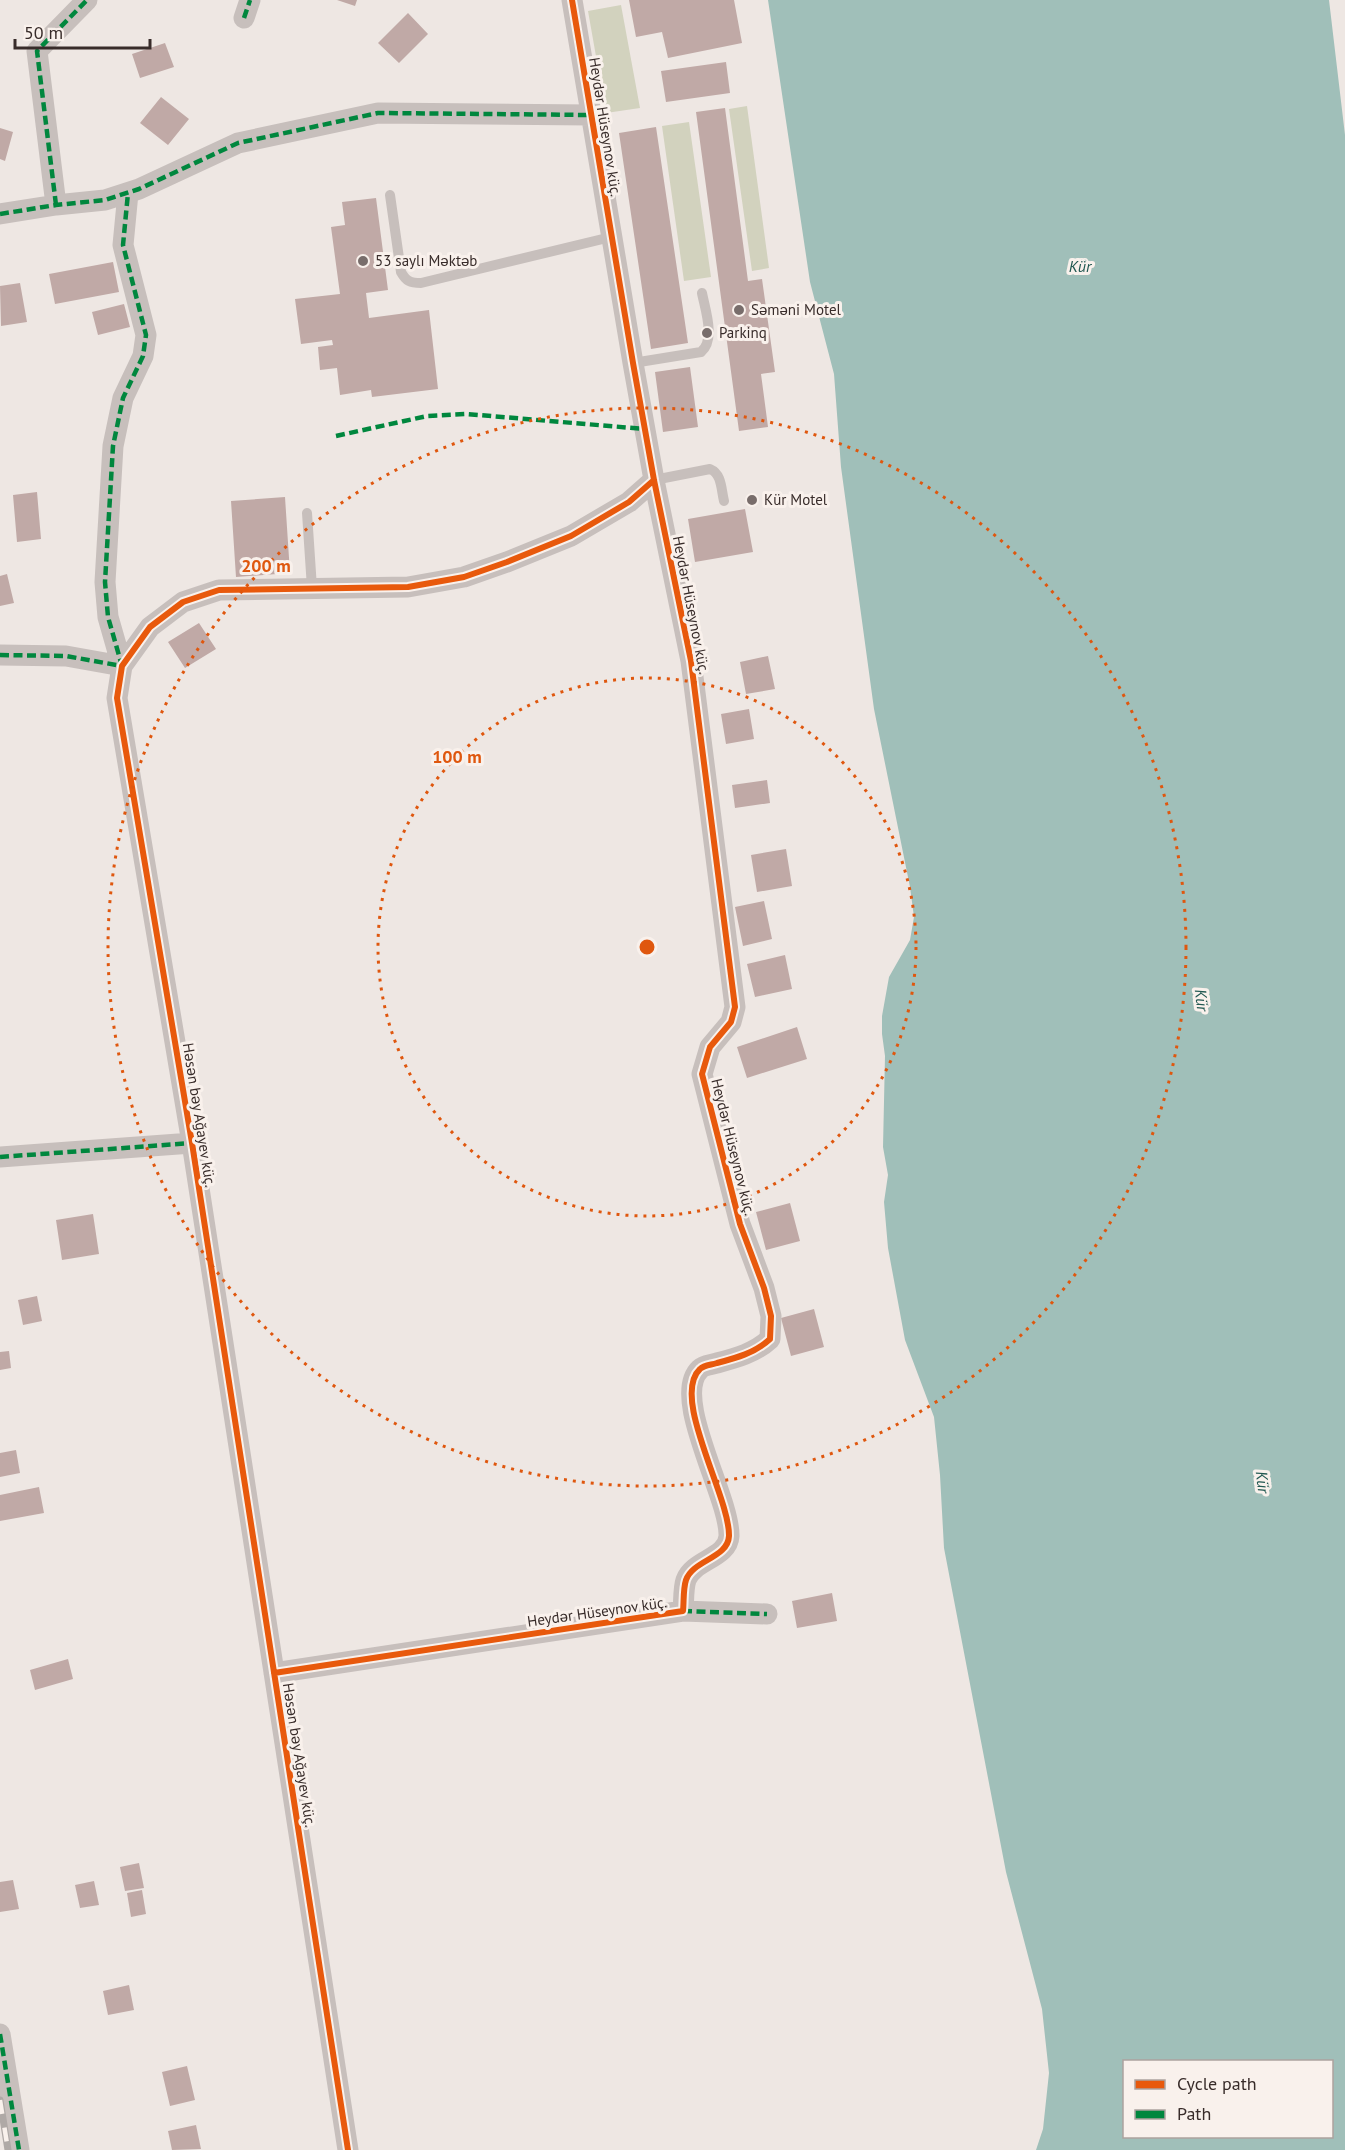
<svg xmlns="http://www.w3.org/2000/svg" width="1345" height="2150" viewBox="0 0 1345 2150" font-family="'PT Sans',sans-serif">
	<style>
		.green { fill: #d2d2be }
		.water { fill: #a0bfb9; fill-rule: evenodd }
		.building { fill: #c0a9a6 }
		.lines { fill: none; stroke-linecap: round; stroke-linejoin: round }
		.lane { stroke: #c7bfbc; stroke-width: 10 }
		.street { stroke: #c7bfbc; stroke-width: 21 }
		.rail-casing { stroke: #afa9a6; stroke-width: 7 }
		.rail { stroke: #f9f1ec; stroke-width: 4.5; stroke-dasharray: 14; stroke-linecap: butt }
		.quiet { stroke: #00873e; stroke-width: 4.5; stroke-dasharray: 9 4.5; stroke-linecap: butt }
		.cycleway-casing { stroke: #f9f1ec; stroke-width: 10 }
		.cycleway { stroke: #e8590c; stroke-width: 6 }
		.ring { fill: none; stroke: #df570e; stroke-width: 3; stroke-dasharray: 3 6 }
		.poi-dot { fill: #786d6b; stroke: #f9f1ec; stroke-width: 2 }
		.labels { text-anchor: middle; stroke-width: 6; stroke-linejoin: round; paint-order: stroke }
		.street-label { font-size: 15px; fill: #382c2a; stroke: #f9f1ec }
		.poi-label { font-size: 15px; fill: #382c2a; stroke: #f9f1ec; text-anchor: start }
		.water-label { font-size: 16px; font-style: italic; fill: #215851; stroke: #f9f1ec }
		.centre { fill: #df570e; stroke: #f9f1ec; stroke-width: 3 }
		.ring-label { font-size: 18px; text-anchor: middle; font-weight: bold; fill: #df570e; stroke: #f9f1ec; stroke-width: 6; stroke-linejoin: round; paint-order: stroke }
	</style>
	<rect width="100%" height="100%" fill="#eee7e3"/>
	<path class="green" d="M621,5L640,108L606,113L588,11Z
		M747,106L769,268L752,271L729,109Z
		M689,122L711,277L684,281L662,126Z"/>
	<path class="water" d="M768,0H1329L1345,135V2150H1036L1043,2129L1049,2073L1042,2009L1006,1872L944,1548L940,1475L934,1417L905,1340L888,1248L884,1202L888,1175L883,1147L885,1056L882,1034V1016L889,977L910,940L914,917L910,887L874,709L841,467L834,374L810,282ZM1124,2062H1332V2136H1124Z"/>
	<path class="building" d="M337,0H357L355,6Z
		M629,0H734L742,43L668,58L662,32L636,37Z
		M408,13L428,34L399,63L378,43Z
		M165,43L174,67L140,78L132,54Z
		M726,62L730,93L666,102L661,71Z
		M161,97L189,119L168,145L140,123Z
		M725,108L748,281L762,279L775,372L761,374L768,427L739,431L696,112Z
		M656,127L688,343L651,349L619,133Z
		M0,128L13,132L5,161L0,159Z
		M376,198L388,290L366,293L369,318L429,310L438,389L372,397L371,390L340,395L337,368L320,370L318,347L333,345L332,340L301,344L295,299L340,294L331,227L345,225L342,202Z
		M113,262L119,292L55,304L49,274Z
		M20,283L27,322L1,326L0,286Z
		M124,304L130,327L98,335L92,312Z
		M690,367L698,427L663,432L655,372Z
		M37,492L41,539L17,542L13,495Z
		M285,497L290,573L236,577L231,501Z
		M745,509L753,552L695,562L688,519Z
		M7,574L14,603L0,606V576Z
		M199,623L216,649L185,668L168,642Z
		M768,656L775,689L746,694L740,662Z
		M749,709L754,739L726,744L721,714Z
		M767,780L770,803L735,808L732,785Z
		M786,849L792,886L757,892L751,855Z
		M764,901L772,939L743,946L735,907Z
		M785,955L792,989L755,997L747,964Z
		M797,1027L807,1059L747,1078L737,1047Z
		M790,1203L800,1241L766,1250L756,1212Z
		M93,1214L99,1254L62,1260L56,1220Z
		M37,1296L42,1321L23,1325L18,1300Z
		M814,1309L824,1347L791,1356L781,1318Z
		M9,1351L11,1368L0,1370V1352Z
		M16,1450L20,1473L0,1477V1453Z
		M39,1487L44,1513L0,1521V1495Z
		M832,1593L837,1621L797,1628L792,1601Z
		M68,1659L73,1679L35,1690L30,1670Z
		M139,1863L144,1888L125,1891L120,1867Z
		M13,1880L19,1909L0,1912V1882Z
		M94,1881L99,1905L80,1908L75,1885Z
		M142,1890L146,1914L131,1917L127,1893Z
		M129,1985L134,2010L108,2015L103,1991Z
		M187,2066L195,2100L170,2106L162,2072Z
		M196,2125L201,2149L172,2150L168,2131Z"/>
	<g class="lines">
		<path class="lane" d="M390,195L401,272C406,281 410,283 421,283L611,237
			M633,363L701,352C716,340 705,309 702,293
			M654,480L710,469C722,474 721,489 724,501
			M307,513L312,588"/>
		<path class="street" d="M244,18L250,0
			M56,205L37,51L87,0
			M0,214L56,205L105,200L139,189L238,143L378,113L591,115
			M0,655L66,656L122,666L108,617L105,582L113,446L123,398L143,356L146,335L123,245L128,193
			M0,1157L192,1143
			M683,1611L767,1614
			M274,1673L683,1611C684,1602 683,1589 686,1580C693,1560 728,1558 729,1536C730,1497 670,1397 700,1369C704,1365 711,1365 717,1363C736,1358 755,1353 770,1339L771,1316L764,1288L740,1224L702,1074L710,1047L731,1022L735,1007L691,661L654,480L633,363L572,0
			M0,2034L19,2150
			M348,2150L192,1143L117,698L122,666L150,627L183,602L219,590L408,587L464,577L507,562L571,536L629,502L654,480"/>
		<defs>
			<path id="rail" d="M0,2100L8,2150"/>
		</defs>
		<use href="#rail" class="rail-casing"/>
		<use href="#rail" class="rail"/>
		<path class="quiet" d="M244,18L250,0
			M56,205L37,51L87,0
			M0,214L56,205L105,200L139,189L238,143L378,113L591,115
			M336,436L427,416L466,414L645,429
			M0,655L66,656L122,666L108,617L105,582L113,446L123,398L143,356L146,335L123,245L128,193
			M0,1157L192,1143
			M683,1611L767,1614
			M0,2034L19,2150"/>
		<defs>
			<path id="cycleway" d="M274,1673L683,1611C684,1602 683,1589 686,1580C693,1560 728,1558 729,1536C730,1497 670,1397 700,1369C704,1365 711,1365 717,1363C736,1358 755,1353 770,1339L771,1316L764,1288L740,1224L702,1074L710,1047L731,1022L735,1007L691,661L654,480L633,363L572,0
				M348,2150L192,1143L117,698L122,666L150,627L183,602L219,590L408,587L464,577L507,562L571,536L629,502L654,480"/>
		</defs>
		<use href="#cycleway" class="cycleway-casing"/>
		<use href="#cycleway" class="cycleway"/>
	</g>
	<g class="ring">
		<circle cx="647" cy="947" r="269"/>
		<circle cx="647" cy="947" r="539"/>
	</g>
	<g class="poi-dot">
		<circle cx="363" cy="261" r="6"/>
		<circle cx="739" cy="310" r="6"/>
		<circle cx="707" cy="333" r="6"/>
		<circle cx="752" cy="500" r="6"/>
	</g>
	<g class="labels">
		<g class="street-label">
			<text transform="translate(605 127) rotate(81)" y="5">Heydər Hüseynov küç.</text>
			<text transform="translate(691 605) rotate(79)" y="5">Heydər Hüseynov küç.</text>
			<text transform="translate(199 1115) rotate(81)" y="5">Həsən bəy Ağayev küç.</text>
			<text transform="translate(733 1147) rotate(76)" y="5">Heydər Hüseynov küç.</text>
			<text transform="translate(597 1612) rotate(-8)" y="5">Heydər Hüseynov küç.</text>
			<text transform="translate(299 1755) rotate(81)" y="5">Həsən bəy Ağayev küç.</text>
		</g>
		<g class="poi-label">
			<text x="375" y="266">53 saylı Məktəb</text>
			<text x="751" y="315">Səməni Motel</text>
			<text x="719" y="338">Parkinq</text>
			<text x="764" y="505">Kür Motel</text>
		</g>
		<g class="water-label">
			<text x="1080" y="272">Kür</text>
			<text transform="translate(1202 1000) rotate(83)" y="6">Kür</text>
			<text transform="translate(1263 1482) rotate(83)" y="6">Kür</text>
		</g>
	</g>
	<circle cx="647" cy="947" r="9" class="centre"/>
	<g class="ring-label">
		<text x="266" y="572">200 m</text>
		<text x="457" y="763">100 m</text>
	</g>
	<rect x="1123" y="2060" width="210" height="78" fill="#f9f1ec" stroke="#aca29e" stroke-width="1.5"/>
	<rect x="1135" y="2080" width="30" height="9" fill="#e8590c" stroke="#aca29e" stroke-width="1.5"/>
	<text x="1177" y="2090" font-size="18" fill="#382c2a">Cycle path</text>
	<rect x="1135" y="2110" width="30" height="9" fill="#00873e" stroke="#aca29e" stroke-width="1.5"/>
	<text x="1177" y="2120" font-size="18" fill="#382c2a">Path</text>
	<path d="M15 39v9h135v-9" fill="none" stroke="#382c2a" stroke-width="3"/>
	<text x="24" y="39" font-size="18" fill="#382c2a" stroke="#f9f1ec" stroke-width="4.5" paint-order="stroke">50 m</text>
</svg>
